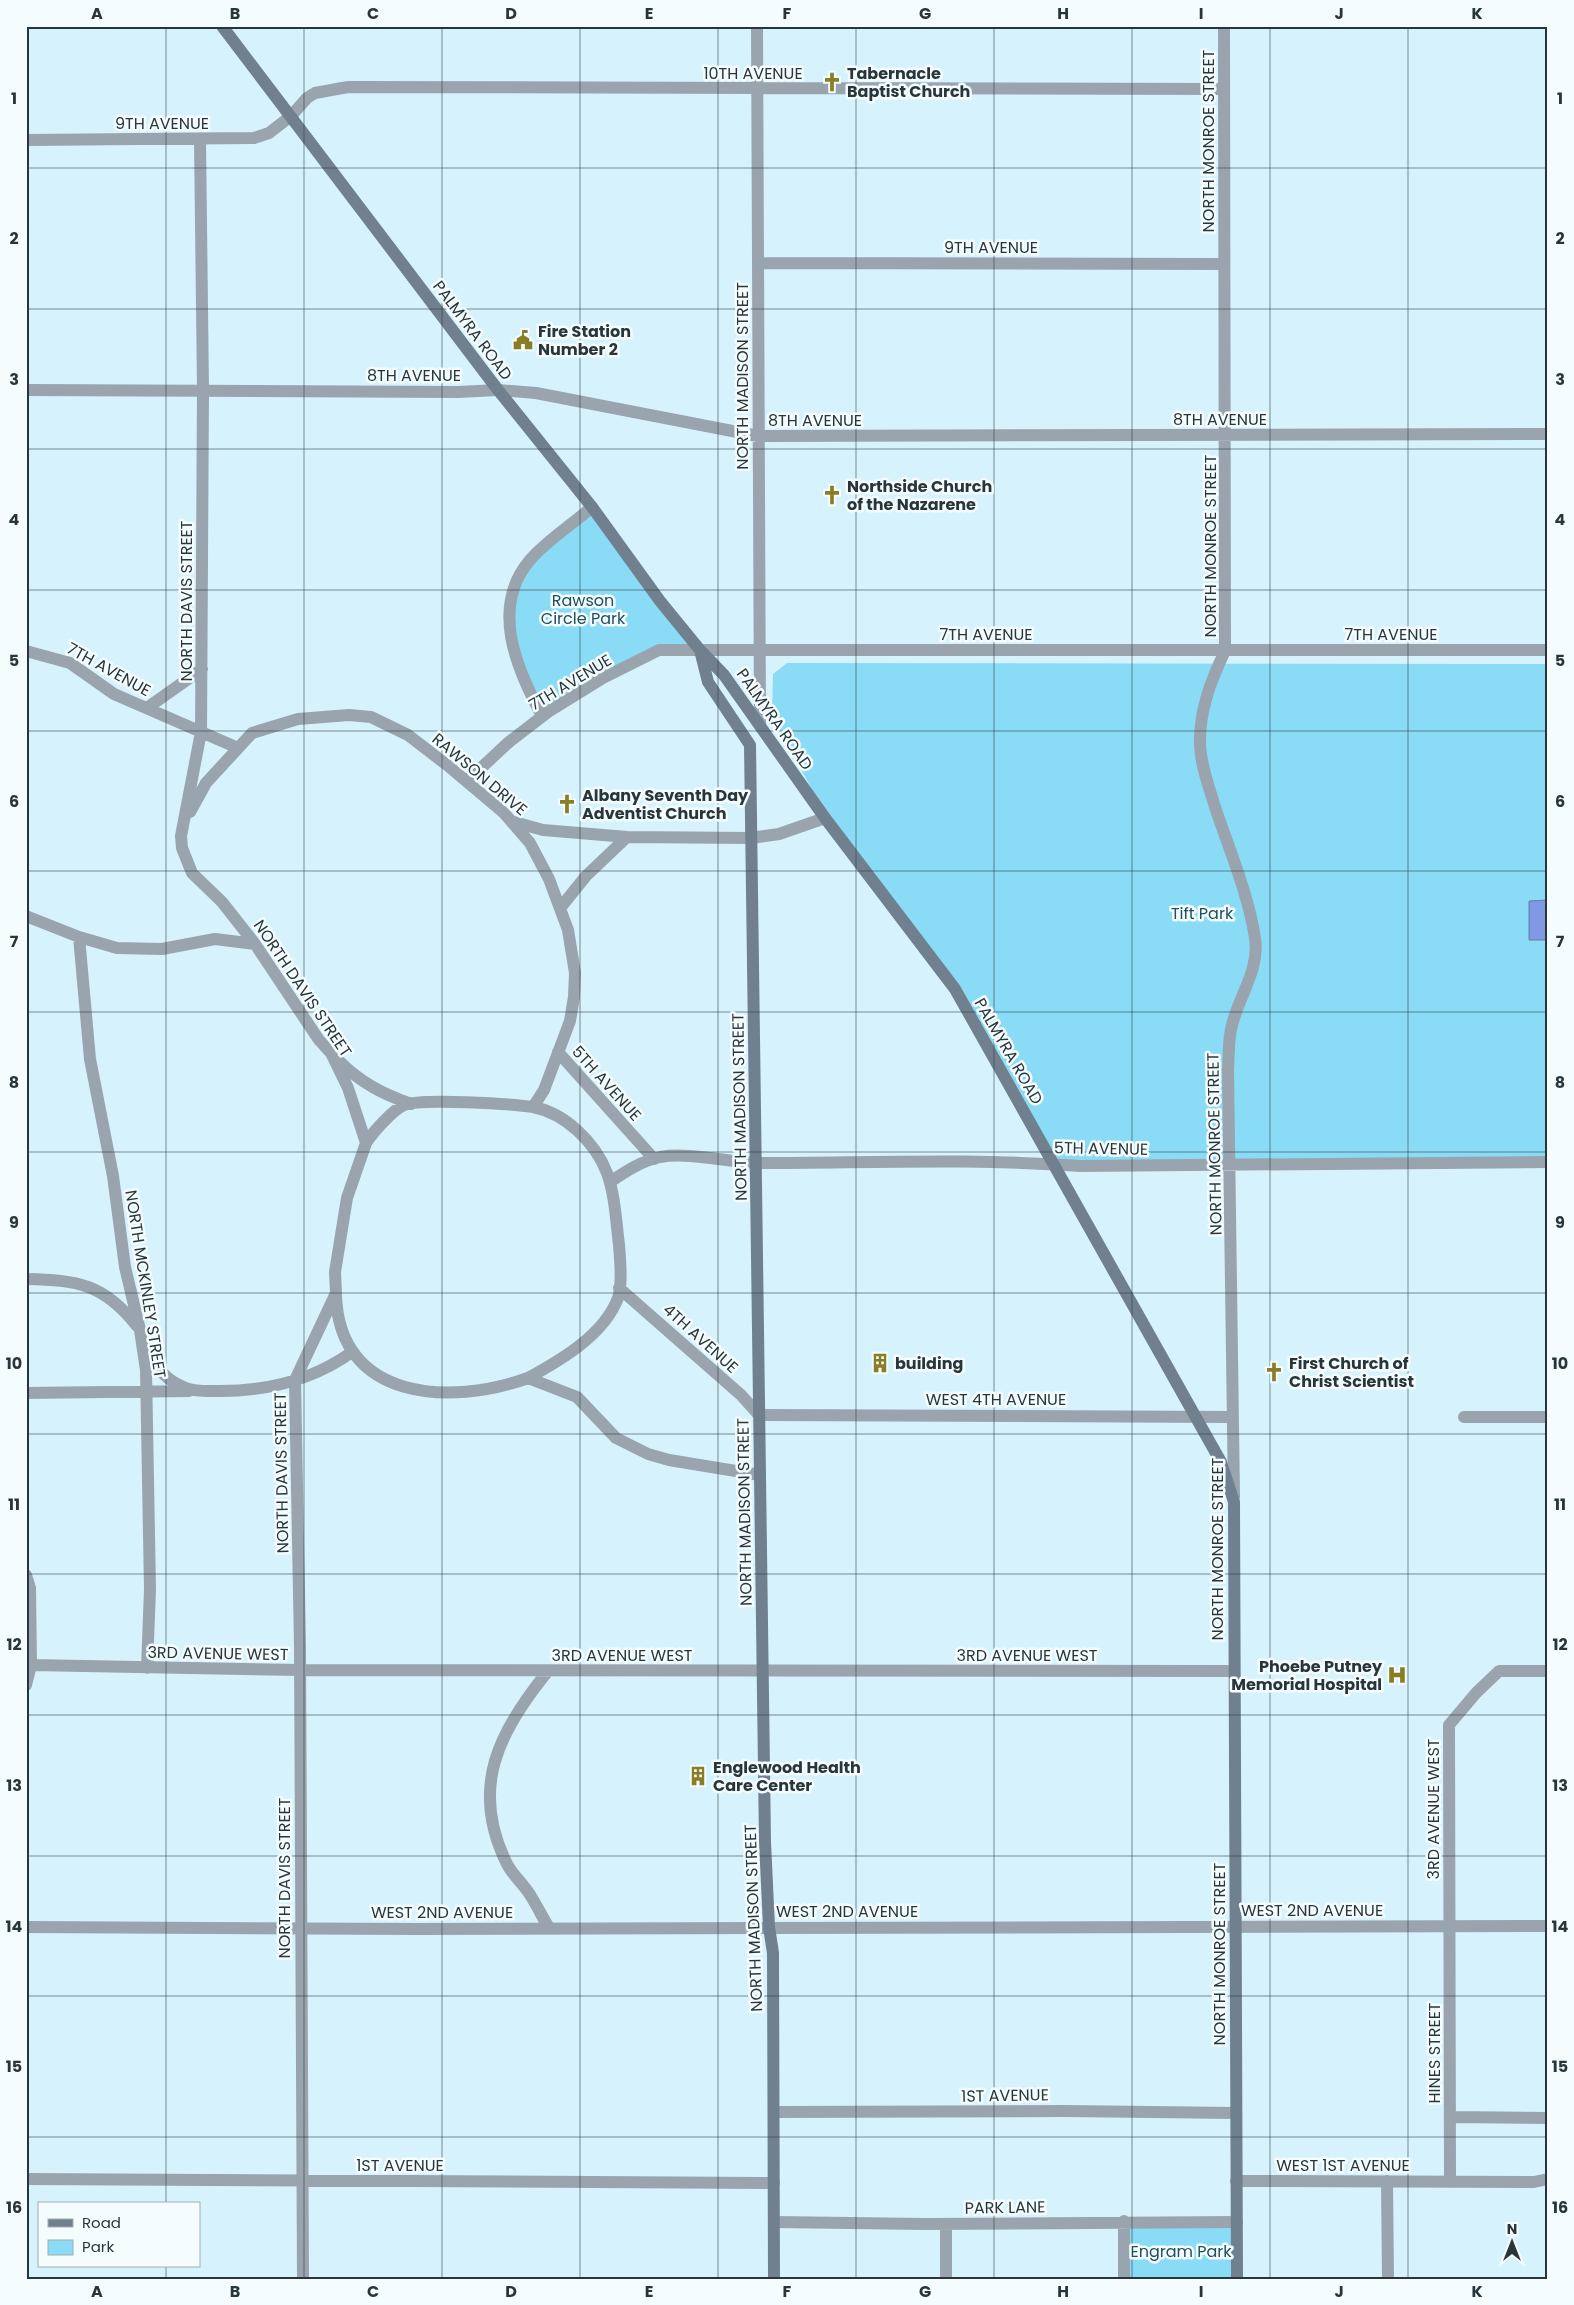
<svg xmlns="http://www.w3.org/2000/svg" width="1574" height="2305" viewBox="0 0 1574 2305" font-family="Poppins,sans-serif">
	<style>
		.green { fill: #8adbf6 }
		.water { fill: #8198e2; stroke: #667bb0 }
		.lines { fill: none; stroke-linecap: round; stroke-linejoin: round }
		.minor { stroke: #99a4ae; stroke-width: 12 }
		.tertiary { stroke: #99a4ae; stroke-width: 12 }
		.secondary { stroke: #71808f; stroke-width: 12 }
		.grid { fill: none; stroke: #28363b; stroke-width: 1; stroke-opacity: 0.55 }
		.labels { text-anchor: middle; stroke-width: 5; stroke-linejoin: round; paint-order: stroke }
		.street-label { font-size: 16px; fill: #28363b; stroke: #f4fcfe }
		.poi-label { font-size: 16px; font-weight: bold; fill: #28363b; stroke: #f4fcfe; text-anchor: start }
		.park-label { font-size: 16px; fill: #204f5e; stroke: #f4fcfe }
		.neatline { fill: none; stroke: #28363b; stroke-width: 2 }
		.grid-label { font-size: 16px; text-anchor: middle; font-weight: bold; fill: #28363b }
	</style>
	<rect width="100%" height="100%" fill="#d6f3fd"/>
	<path class="green" d="M591,509L698,648H664L542,715L515,652L512,605L533,561Z
		M787,663L1548,664V1159L1055,1162L956,987L826,816L772,715L773,674Z
		M1125,2223H1236V2279H1125Z"/>
	<path class="water" d="M1548,900V940H1529V901Z"/>
	<g class="lines">
		<path class="minor" d="M757,26L760,725
			M1224,26L1225,651C1211,680 1199,711 1200,745C1201,766 1209,787 1215,807C1229,849 1248,893 1255,938C1260,969 1239,996 1232,1025C1228,1039 1229,1055 1228,1070L1234,1497
			M26,140L254,138L269,133L291,116L307,98L315,93L348,87L1224,89
			M200,140L203,390L201,732L181,836L182,848L192,873L222,902L255,944L319,1040L331,1053L348,1088L366,1143L347,1198L335,1272L336,1293L295,1380L300,1647L303,2279
			M758,263L1224,264
			M498,390L536,393L758,436L1548,434
			M26,651L70,663L114,694L238,748
			M147,708L202,669
			M542,716C516,668 490,607 530,560C546,541 573,524 592,507
			M467,781L509,742L548,712L603,678L659,650H700
			M190,812L206,783L252,733L298,719L349,715L371,717L408,735L447,765L504,813L530,843L549,879L568,930L575,973L574,997L570,1021L544,1090L533,1107C512,1104 421,1098 404,1105C393,1110 373,1132 366,1143
			M514,822L543,830L627,837
			M561,907L586,876L627,837L751,838L779,834L825,818
			M26,916L79,937L117,948L162,949L215,939L255,944
			M79,937L90,1059L113,1176L125,1267L140,1330L146,1370L150,1589L147,1668
			M558,1052L654,1159
			M339,1061C361,1083 383,1094 411,1104
			M610,1182C625,1172 641,1161 660,1157C688,1152 728,1162 758,1163C865,1163 973,1158 1080,1166L1548,1162
			M26,1279C78,1280 104,1284 137,1326
			M619,1288L741,1395L759,1415L1232,1417
			M336,1295C339,1401 451,1406 528,1378L577,1397L616,1438L648,1454L669,1460L760,1475
			M145,1350C154,1363 164,1378 179,1385C191,1392 206,1391 220,1391C267,1391 313,1380 352,1352
			M528,1378C561,1360 604,1335 618,1298C623,1285 620,1258 619,1245C616,1221 615,1195 607,1173C595,1142 565,1113 533,1107
			M26,1393L189,1391
			M1464,1417H1548
			M26,1575L30,1588L31,1665L26,1685
			M31,1665L300,1670L1234,1671
			M548,1671C499,1731 469,1788 507,1864C513,1876 525,1885 532,1898C538,1908 543,1918 549,1928
			M26,1927L417,1929L1548,1926
			M774,2112L1065,2111L1236,2113
			M1450,2117L1548,2118
			M26,2179L774,2183
			M1236,2181L1534,2182L1548,2179
			M1387,2181L1388,2279
			M1450,2181L1449,1725L1476,1693L1499,1671H1548
			M774,2222L926,2224L1237,2222
			M946,2279V2224
			M1124,2279V2221"/>
		<path class="tertiary" d="M26,390L458,392L498,390
			M700,650H1548"/>
		<path class="secondary" d="M222,26L498,390L592,507L660,601L700,650L724,675L825,818L955,989L1221,1462L1234,1502L1237,2279
			M700,650L708,682L750,745L765,1842L769,1927L773,1953L774,2279"/>
	</g>
	<path class="grid" d="M166,26V2204M304,26V2279M442,26V2279M580,26V2279M718,26V2279M856,26V2279M994,26V2279M1132,26V2279M1270,26V2279M1408,26V2279M26,168H1548M26,309H1548M26,449H1548M26,590H1548M26,731H1548M26,871H1548M26,1012H1548M26,1152H1548M26,1293H1548M26,1434H1548M26,1574H1548M26,1715H1548M26,1856H1548M26,1996H1548M26,2137H1548M166,2266V2279"/>
	<defs>
		<symbol id="church-bare" viewBox="-9 -9 18 18"><path d="M-1.2-6h2.4v3.5h3.3v2.4h-3.3V6h-2.4V-.1h-3.3v-2.4h3.3Z" fill="#8a7e24" stroke="#f4fcfe" stroke-width="2.5" paint-order="stroke"/></symbol>
		<symbol id="civic-bare" viewBox="-9 -9 18 18"><path d="M-.6-6.5H3V-4.5H.6V-3L4-1V1h2V6H-6V1h2V-1L-.6-3ZM-1.2 2.5V6h2.4V2.5Z" fill="#8a7e24" stroke="#f4fcfe" stroke-width="2.5" paint-order="stroke"/></symbol>
		<symbol id="building-bare" viewBox="-9 -9 18 18"><path d="M-4-6H4V6H1V3H-1V6H-4ZM-2.5-4.3h1.7v1.8h-1.7ZM.8-4.3h1.7v1.8H.8ZM-2.5-1h1.7V.8h-1.7ZM.8-1h1.7V.8H.8Z" fill="#8a7e24" stroke="#f4fcfe" stroke-width="2.5" paint-order="stroke"/></symbol>
		<symbol id="hospital-bare" viewBox="-9 -9 18 18"><path d="M-5-5h3v3.5h4V-5h3V5h-3V1.5h-4V5h-3Z" fill="#8a7e24" stroke="#f4fcfe" stroke-width="2.5" paint-order="stroke"/></symbol>
	</defs>
	<g fill-rule="evenodd">
		<use href="#church-bare" x="818" y="68" width="28" height="28"/>
		<use href="#civic-bare" x="509" y="326" width="28" height="28"/>
		<use href="#church-bare" x="818" y="481" width="28" height="28"/>
		<use href="#church-bare" x="553" y="790" width="28" height="28"/>
		<use href="#building-bare" x="866" y="1349" width="28" height="28"/>
		<use href="#church-bare" x="1260" y="1358" width="28" height="28"/>
		<use href="#hospital-bare" x="1383" y="1661" width="28" height="28"/>
		<use href="#building-bare" x="684" y="1762" width="28" height="28"/>
	</g>
	<g class="labels">
		<g class="street-label">
			<text x="753" y="79">10TH AVENUE</text>
			<text x="162" y="129">9TH AVENUE</text>
			<text transform="translate(1208 141) rotate(-90)" y="6">NORTH MONROE STREET</text>
			<text x="991" y="253">9TH AVENUE</text>
			<text transform="translate(473 330) rotate(53)" y="6">PALMYRA ROAD</text>
			<text x="414" y="381">8TH AVENUE</text>
			<text transform="translate(742 376) rotate(-90)" y="6">NORTH MADISON STREET</text>
			<text x="1220" y="425">8TH AVENUE</text>
			<text x="815" y="426">8TH AVENUE</text>
			<text transform="translate(1210 546) rotate(-90)" y="6">NORTH MONROE STREET</text>
			<text transform="translate(186 601) rotate(-90)" y="6">NORTH DAVIS STREET</text>
			<text x="986" y="640">7TH AVENUE</text>
			<text x="1391" y="640">7TH AVENUE</text>
			<text transform="translate(109 669) rotate(29)" y="6">7TH AVENUE</text>
			<text transform="translate(570 682) rotate(-31)" y="6">7TH AVENUE</text>
			<text transform="translate(775 719) rotate(55)" y="6">PALMYRA ROAD</text>
			<text transform="translate(480 774) rotate(40)" y="6">RAWSON DRIVE</text>
			<text transform="translate(303 988) rotate(56)" y="6">NORTH DAVIS STREET</text>
			<text transform="translate(1009 1051) rotate(60)" y="6">PALMYRA ROAD</text>
			<text transform="translate(607 1083) rotate(48)" y="6">5TH AVENUE</text>
			<text transform="translate(739 1107) rotate(-91)" y="6">NORTH MADISON STREET</text>
			<text transform="translate(1214 1144) rotate(-91)" y="6">NORTH MONROE STREET</text>
			<text transform="translate(1101 1148) rotate(1)" y="6">5TH AVENUE</text>
			<text transform="translate(146 1284) rotate(81)" y="6">NORTH MCKINLEY STREET</text>
			<text transform="translate(701 1338) rotate(42)" y="6">4TH AVENUE</text>
			<text x="996" y="1405">WEST 4TH AVENUE</text>
			<text transform="translate(281 1473) rotate(-91)" y="6">NORTH DAVIS STREET</text>
			<text transform="translate(744 1512) rotate(-91)" y="6">NORTH MADISON STREET</text>
			<text transform="translate(1217 1549) rotate(-90)" y="6">NORTH MONROE STREET</text>
			<text transform="translate(218 1653) rotate(1)" y="6">3RD AVENUE WEST</text>
			<text x="622" y="1661">3RD AVENUE WEST</text>
			<text x="1027" y="1661">3RD AVENUE WEST</text>
			<text transform="translate(1433 1809) rotate(-90)" y="6">3RD AVENUE WEST</text>
			<text transform="translate(284 1878) rotate(-90)" y="6">NORTH DAVIS STREET</text>
			<text x="1312" y="1916">WEST 2ND AVENUE</text>
			<text x="847" y="1917">WEST 2ND AVENUE</text>
			<text x="442" y="1918">WEST 2ND AVENUE</text>
			<text transform="translate(753 1918) rotate(-92)" y="6">NORTH MADISON STREET</text>
			<text transform="translate(1219 1954) rotate(-90)" y="6">NORTH MONROE STREET</text>
			<text transform="translate(1434 2053) rotate(-90)" y="6">HINES STREET</text>
			<text transform="translate(1005 2095) rotate(-1)" y="6">1ST AVENUE</text>
			<text x="400" y="2171">1ST AVENUE</text>
			<text x="1343" y="2171">WEST 1ST AVENUE</text>
			<text transform="translate(1005 2207) rotate(-1)" y="6">PARK LANE</text>
		</g>
		<g class="poi-label">
			<text x="847" y="79">Tabernacle<tspan x="847" dy="18">Baptist Church</tspan></text>
			<text x="538" y="337">Fire Station<tspan x="538" dy="18">Number 2</tspan></text>
			<text x="847" y="492">Northside Church<tspan x="847" dy="18">of the Nazarene</tspan></text>
			<text x="582" y="801">Albany Seventh Day<tspan x="582" dy="18">Adventist Church</tspan></text>
			<text x="895" y="1369">building</text>
			<text x="1289" y="1369">First Church of<tspan x="1289" dy="18">Christ Scientist</tspan></text>
			<text x="1382" y="1672" text-anchor="end">Phoebe Putney<tspan x="1382" dy="18">Memorial Hospital</tspan></text>
			<text x="713" y="1773">Englewood Health<tspan x="713" dy="18">Care Center</tspan></text>
		</g>
		<g class="park-label">
			<text x="583" y="606">Rawson<tspan x="583" dy="18">Circle Park</tspan></text>
			<text x="1202" y="919">Tift Park</text>
			<text x="1181" y="2257">Engram Park</text>
		</g>
	</g>
	<rect width="1574" height="2305" fill="none" stroke="#f4fcfe" stroke-width="55"/>
	<rect x="38" y="2202" width="162" height="65" fill="#f4fcfe" stroke="#a2adb0"/>
	<rect x="48" y="2219" width="25" height="8" fill="#71808f" stroke="#a2adb0"/>
	<text x="82" y="2228" font-size="15" fill="#28363b">Road</text>
	<rect x="48" y="2240" width="25" height="15" fill="#8adbf6" stroke="#a2adb0"/>
	<text x="82" y="2252" font-size="15" fill="#28363b">Park</text>
	<g transform="translate(1512 2242)" stroke="#f4fcfe" stroke-width="4" paint-order="stroke">
	<path d="M0-4L9 19L0 12L-9 19Z" fill="#28363b"/>
	<text y="-8" font-size="14" font-weight="bold" text-anchor="middle" fill="#28363b">N</text>
	</g>
	<rect x="28" y="28" width="1518" height="2250" class="neatline"/>
	<g class="grid-label">
		<text x="97" y="19">A</text>
		<text x="235" y="19">B</text>
		<text x="373" y="19">C</text>
		<text x="511" y="19">D</text>
		<text x="649" y="19">E</text>
		<text x="787" y="19">F</text>
		<text x="925" y="19">G</text>
		<text x="1063" y="19">H</text>
		<text x="1201" y="19">I</text>
		<text x="1339" y="19">J</text>
		<text x="1477" y="19">K</text>
		<text x="14" y="104">1</text>
		<text x="1560" y="104">1</text>
		<text x="14" y="244">2</text>
		<text x="1560" y="244">2</text>
		<text x="14" y="385">3</text>
		<text x="1560" y="385">3</text>
		<text x="14" y="525">4</text>
		<text x="1560" y="525">4</text>
		<text x="14" y="666">5</text>
		<text x="1560" y="666">5</text>
		<text x="14" y="807">6</text>
		<text x="1560" y="807">6</text>
		<text x="14" y="947">7</text>
		<text x="1560" y="947">7</text>
		<text x="14" y="1088">8</text>
		<text x="1560" y="1088">8</text>
		<text x="14" y="1228">9</text>
		<text x="1560" y="1228">9</text>
		<text x="14" y="1369">10</text>
		<text x="1560" y="1369">10</text>
		<text x="14" y="1510">11</text>
		<text x="1560" y="1510">11</text>
		<text x="14" y="1650">12</text>
		<text x="1560" y="1650">12</text>
		<text x="14" y="1791">13</text>
		<text x="1560" y="1791">13</text>
		<text x="14" y="1932">14</text>
		<text x="1560" y="1932">14</text>
		<text x="14" y="2072">15</text>
		<text x="1560" y="2072">15</text>
		<text x="14" y="2213">16</text>
		<text x="1560" y="2213">16</text>
		<text x="97" y="2297">A</text>
		<text x="235" y="2297">B</text>
		<text x="373" y="2297">C</text>
		<text x="511" y="2297">D</text>
		<text x="649" y="2297">E</text>
		<text x="787" y="2297">F</text>
		<text x="925" y="2297">G</text>
		<text x="1063" y="2297">H</text>
		<text x="1201" y="2297">I</text>
		<text x="1339" y="2297">J</text>
		<text x="1477" y="2297">K</text>
	</g>
</svg>
